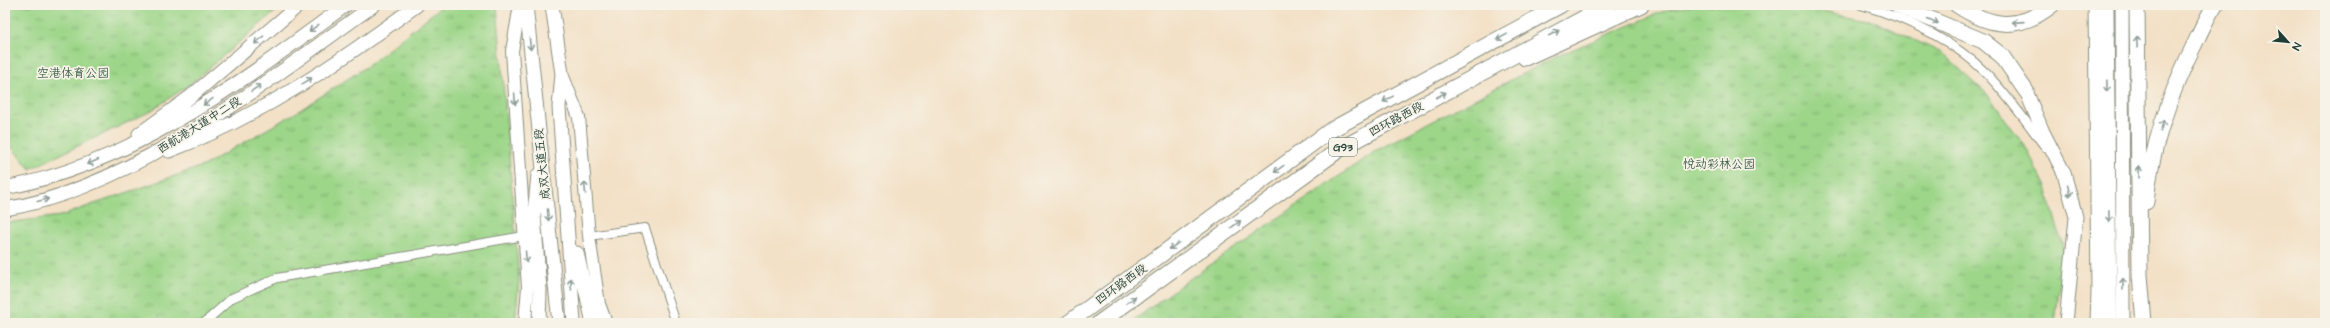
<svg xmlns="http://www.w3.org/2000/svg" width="2330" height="328" viewBox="0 0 2330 328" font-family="'Architects Daughter','LXGW WenKai TC',sans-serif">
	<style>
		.park { fill: url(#park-tufts); stroke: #5e8a5e }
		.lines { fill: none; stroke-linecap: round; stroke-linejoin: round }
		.street-casing { stroke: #898f7e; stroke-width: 10 }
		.secondary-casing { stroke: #898f7e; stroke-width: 14 }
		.primary-casing { stroke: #898f7e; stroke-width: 15 }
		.highway-casing { stroke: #898f7e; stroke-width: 17 }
		.street { stroke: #fff; stroke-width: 8 }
		.secondary { stroke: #fff; stroke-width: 12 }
		.primary { stroke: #fff; stroke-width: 13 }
		.highway { stroke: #fff; stroke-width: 15 }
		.oneway { stroke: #8f9e9a }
		.labels { text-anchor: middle; stroke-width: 3.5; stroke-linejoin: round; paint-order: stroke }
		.shield { fill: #f7f3e8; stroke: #60746a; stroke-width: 1 }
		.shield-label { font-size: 11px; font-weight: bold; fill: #1f3d34 }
		.park-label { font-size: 12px; fill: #385c45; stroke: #f7f3e8 }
		.street-label { font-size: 12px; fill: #1f3d34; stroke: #f7f3e8 }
	</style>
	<defs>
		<pattern id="park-tufts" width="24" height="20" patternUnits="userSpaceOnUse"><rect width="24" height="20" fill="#9dd689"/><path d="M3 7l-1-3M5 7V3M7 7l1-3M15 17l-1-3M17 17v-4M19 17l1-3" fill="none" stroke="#7faf71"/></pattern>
	</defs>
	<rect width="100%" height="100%" fill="#f7f3e8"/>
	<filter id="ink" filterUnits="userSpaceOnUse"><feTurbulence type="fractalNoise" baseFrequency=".025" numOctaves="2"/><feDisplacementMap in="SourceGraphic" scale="8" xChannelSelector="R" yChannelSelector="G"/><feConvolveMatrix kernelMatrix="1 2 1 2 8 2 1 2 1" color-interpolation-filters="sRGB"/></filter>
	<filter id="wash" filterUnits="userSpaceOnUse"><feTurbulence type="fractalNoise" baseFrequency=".012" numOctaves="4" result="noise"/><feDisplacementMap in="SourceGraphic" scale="16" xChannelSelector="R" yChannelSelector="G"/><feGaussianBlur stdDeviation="0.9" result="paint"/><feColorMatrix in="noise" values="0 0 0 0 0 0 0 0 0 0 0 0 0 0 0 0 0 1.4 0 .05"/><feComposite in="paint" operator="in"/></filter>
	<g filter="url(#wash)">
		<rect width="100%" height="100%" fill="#f3e1c7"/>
		<path class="park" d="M5,5H283L189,85L149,112L30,169L5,139Z
			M443,5H497L519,280L515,323H5V223L60,216L203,166L297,112L369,65Z
			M1694,5H1791L1874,21L1942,53L1987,94L2025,146L2046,187L2064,251L2055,323H1130L1181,285L1377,150L1555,57L1666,10Z"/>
	</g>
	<g filter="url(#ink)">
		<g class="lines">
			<defs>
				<path id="street" d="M1861,5C1905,18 1953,40 1986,73C2008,96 2027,122 2045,147
					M589,236L645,228L676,323
					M204,323L232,298L277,278L524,236"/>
				<path id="secondary" d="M520,5L512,51L528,287L525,323
					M562,74L579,117L589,236L599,304L606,323"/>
				<path id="primary" d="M526,5L559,323
					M552,5L562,74L559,107L574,323
					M2107,5L2110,323
					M2122,5L2123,323
					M2026,91L2043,132L2064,173L2076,217L2066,323
					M139,134L190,97L299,5
					M169,151C259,117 340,62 417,5
					M538,175L534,215L540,289L539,323
					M5,188C135,163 241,82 346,5
					M5,209C135,188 268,80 374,5
					M577,253L593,323"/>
				<path id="highway" d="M1897,5L1983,41L2002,56L2026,91
					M1957,5C1990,27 2019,32 2052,5
					M2096,5L2099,292L2098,323
					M2137,5L2140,275L2144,323
					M1525,58L1641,5
					M2146,202C2151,145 2172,88 2198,37C2203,27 2208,15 2215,5
					M1068,323L1331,130L1561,5
					M1099,323L1340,149L1608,5"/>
			</defs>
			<use href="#street" class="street-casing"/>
			<use href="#secondary" class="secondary-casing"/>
			<use href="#primary" class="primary-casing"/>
			<use href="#highway" class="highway-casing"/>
			<use href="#street" class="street"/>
			<use href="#secondary" class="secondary"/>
			<use href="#primary" class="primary"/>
			<use href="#highway" class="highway"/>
		</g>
		<defs><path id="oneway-shaft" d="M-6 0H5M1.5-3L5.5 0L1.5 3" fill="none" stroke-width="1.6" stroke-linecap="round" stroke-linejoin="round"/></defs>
		<g class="oneway">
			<use href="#oneway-shaft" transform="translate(1933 21) rotate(24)"/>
			<use href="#oneway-shaft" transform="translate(2018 22) rotate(176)"/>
			<use href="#oneway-shaft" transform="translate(314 28) rotate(144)"/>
			<use href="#oneway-shaft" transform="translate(1554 33) rotate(-27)"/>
			<use href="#oneway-shaft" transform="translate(1502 37) rotate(151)"/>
			<use href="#oneway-shaft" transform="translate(259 40) rotate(139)"/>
			<use href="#oneway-shaft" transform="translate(2137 42) rotate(-91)"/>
			<use href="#oneway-shaft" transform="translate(530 44) rotate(84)"/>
			<use href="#oneway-shaft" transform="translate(307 81) rotate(-32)"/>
			<use href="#oneway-shaft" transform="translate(2107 86) rotate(89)"/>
			<use href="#oneway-shaft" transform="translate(256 88) rotate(-34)"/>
			<use href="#oneway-shaft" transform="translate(1441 95) rotate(-28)"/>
			<use href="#oneway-shaft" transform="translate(515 99) rotate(86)"/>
			<use href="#oneway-shaft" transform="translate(1388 99) rotate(151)"/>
			<use href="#oneway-shaft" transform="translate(208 102) rotate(146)"/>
			<use href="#oneway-shaft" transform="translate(2162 126) rotate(-74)"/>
			<use href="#oneway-shaft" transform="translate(93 162) rotate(156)"/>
			<use href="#oneway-shaft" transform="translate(1279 169) rotate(144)"/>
			<use href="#oneway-shaft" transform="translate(2139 172) rotate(-91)"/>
			<use href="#oneway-shaft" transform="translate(585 188) rotate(-95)"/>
			<use href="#oneway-shaft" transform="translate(2069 191) rotate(76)"/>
			<use href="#oneway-shaft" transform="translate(43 200) rotate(-14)"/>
			<use href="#oneway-shaft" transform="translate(548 215) rotate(84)"/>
			<use href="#oneway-shaft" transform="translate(2109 216) rotate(89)"/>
			<use href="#oneway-shaft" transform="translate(1236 224) rotate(-36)"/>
			<use href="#oneway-shaft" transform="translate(1174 246) rotate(144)"/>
			<use href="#oneway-shaft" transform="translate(526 257) rotate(85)"/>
			<use href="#oneway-shaft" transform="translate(571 284) rotate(-94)"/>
			<use href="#oneway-shaft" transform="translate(2123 284) rotate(-90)"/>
			<use href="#oneway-shaft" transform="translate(1131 300) rotate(-36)"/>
		</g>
	</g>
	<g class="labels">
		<rect class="shield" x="1329" y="138" width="28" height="18" rx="3"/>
		<g class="shield-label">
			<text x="1343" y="151">G93</text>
		</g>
		<g class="park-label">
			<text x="73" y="77">空港体育公园</text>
			<text x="1719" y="168">悦动彩林公园</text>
		</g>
		<g class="street-label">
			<text transform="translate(1396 119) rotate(-28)" y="4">四环路西段</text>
			<text transform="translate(199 125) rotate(-32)" y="4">西航港大道中二段</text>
			<text transform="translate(542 164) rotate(-96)" y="4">成双大道五段</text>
			<text transform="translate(1121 284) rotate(-36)" y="4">四环路西段</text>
		</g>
	</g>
	<rect width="2330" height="328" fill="none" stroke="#f7f3e8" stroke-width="20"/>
	<g transform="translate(2288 42) rotate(117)" stroke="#f7f3e8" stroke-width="3" paint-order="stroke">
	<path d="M0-3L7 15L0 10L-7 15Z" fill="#1f3d34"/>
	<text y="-6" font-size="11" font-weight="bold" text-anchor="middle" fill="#1f3d34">N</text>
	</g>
</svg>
